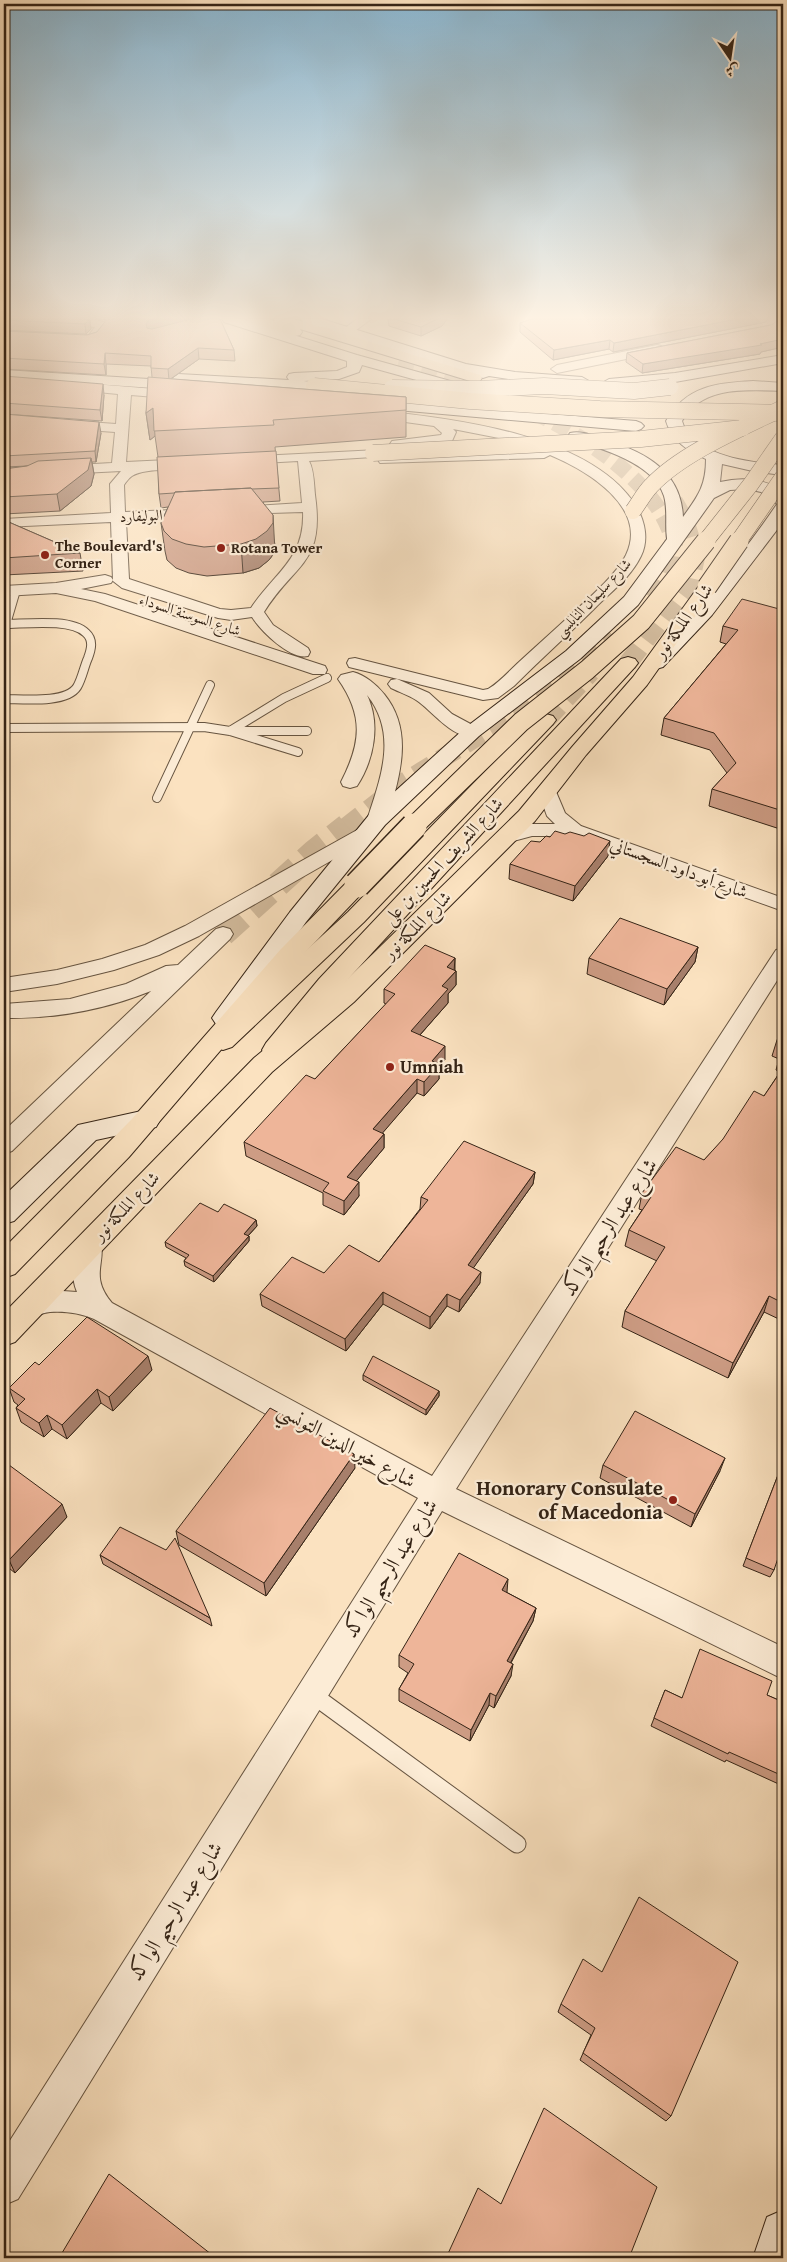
<svg xmlns="http://www.w3.org/2000/svg" width="787" height="2262" viewBox="0 0 787 2262" font-family="'Gentium Book Plus',Amiri,serif">
	<style>
		.lines { fill: none; stroke-linecap: round; stroke-linejoin: round }
		.secondary-tunnel-far1 { stroke: #d3bc9e; stroke-width: 19; stroke-dasharray: 19 10; stroke-linecap: butt }
		.secondary-tunnel { stroke: #d3bc9e; stroke-width: 25; stroke-dasharray: 25 12; stroke-linecap: butt }
		.primary-tunnel-far1 { stroke: #d3bc9e; stroke-width: 16; stroke-dasharray: 16 8; stroke-linecap: butt }
		.primary-tunnel { stroke: #d3bc9e; stroke-width: 19; stroke-dasharray: 19 10; stroke-linecap: butt }
		.lane-far1-casing { stroke: #665440; stroke-width: 10 }
		.lane-casing { stroke: #665440; stroke-width: 19 }
		.street-casing { stroke: #665440; stroke-width: 2 }
		.secondary-casing { stroke: #352416; stroke-width: 2 }
		.primary-casing { stroke: #352416; stroke-width: 2 }
		.highway-casing { stroke: #352416; stroke-width: 2 }
		.lane-far1 { stroke: #fcecd6; stroke-width: 8 }
		.lane { stroke: #fcecd6; stroke-width: 17 }
		.street { fill: #fcecd6; fill-rule: evenodd }
		.secondary { fill: #fcecd6; fill-rule: evenodd }
		.primary { fill: #fbe2c0; fill-rule: evenodd }
		.highway { fill: #fbe2c0; fill-rule: evenodd }
		.secondary-bridge-casing { stroke: #352416; stroke-width: 17; stroke-linecap: butt }
		.primary-bridge-casing { stroke: #352416; stroke-width: 17; stroke-linecap: butt }
		.highway-bridge-far2-casing { stroke: #352416; stroke-width: 17; stroke-linecap: butt }
		.highway-bridge-far1-casing { stroke: #352416; stroke-width: 21; stroke-linecap: butt }
		.highway-bridge-casing { stroke: #352416; stroke-width: 28; stroke-linecap: butt }
		.secondary-bridge { stroke: #fcecd6; stroke-width: 16 }
		.primary-bridge { stroke: #fbe2c0; stroke-width: 16 }
		.highway-bridge-far2 { stroke: #fbe2c0; stroke-width: 16 }
		.highway-bridge-far1 { stroke: #fbe2c0; stroke-width: 19 }
		.highway-bridge { stroke: #fbe2c0; stroke-width: 25 }
		.wall { fill: #cd9c84; stroke: #352416 }
		.shaded-wall { fill: #a77f6b; stroke: #352416 }
		.building { fill: #eeb599; stroke: #352416 }
		.poi-dot { fill: #8f2418; stroke: #fcecd6; stroke-width: 2 }
		.labels { text-anchor: middle; stroke-width: 4.5; stroke-linejoin: round; paint-order: stroke }
		.far-street-label { font-size: 15px; fill: #352416; stroke: #fcecd6 }
		.far-poi-label { font-size: 15px; font-weight: bold; fill: #352416; stroke: #fcecd6; text-anchor: start }
		.street-label { font-size: 18px; fill: #352416; stroke: #fcecd6 }
		.poi-label { font-size: 18px; font-weight: bold; fill: #352416; stroke: #fcecd6; text-anchor: start }
		.near-street-label { font-size: 21px; fill: #352416; stroke: #fcecd6 }
		.near-poi-label { font-size: 21px; font-weight: bold; fill: #352416; stroke: #fcecd6; text-anchor: end }
	</style>
	<rect width="100%" height="100%" fill="#fbe2c0"/>
	<filter id="stains"><feTurbulence type="fractalNoise" baseFrequency=".004" numOctaves="4"/><feColorMatrix values="0 0 0 0 .2 0 0 0 0 .09 0 0 0 0 .02 0 0 0 .5 -.17"/></filter>
	<radialGradient id="worn" r=".72"><stop offset=".6" stop-color="#630" stop-opacity="0"/><stop offset="1" stop-color="#630" stop-opacity=".3"/></radialGradient>
	<g class="lines">
		<path class="secondary-tunnel-far1" d="M346,827L401,784L527,706L613,636"/>
		<path class="secondary-tunnel" d="M223,934L314,852L347,826"/>
		<path class="primary-tunnel-far1" d="M398,364C429,373 460,381 489,392C552,417 657,472 673,542
			M675,501L686,520L693,542"/>
		<path class="primary-tunnel" d="M653,599C666,581 676,564 673,541
			M628,663L690,582L695,560L693,541
			M546,720L591,672"/>
		<defs>
			<path id="lane-far1" d="M4,624C25,624 71,618 86,633C94,640 91,650 88,658C84,667 82,679 77,687C66,704 22,699 4,699
				M6,624L16,590
				M4,728L204,727L230,731L298,752
				M230,731L284,698L327,678
				M241,731H307
				M157,798L210,685"/>
			<path id="lane" d="M313,1695L517,1844"/>
			<path id="street" d="M43,319H93L106,322L108,325L97,341L74,343L72,340L74,337L89,335L95,327L49,323Z
				M357,319H371L351,334H343L341,331Z
				M657,345L661,346L663,349L661,352L557,373L551,369L557,365Z
				M70,382L179,391L185,395L179,399L131,395L126,462L189,459L196,463C188,473 147,466 132,476C129,478 126,482 124,485L125,512L197,509L204,513L197,517L126,521L129,579L220,609L231,610L251,608C274,573 305,559 303,512L233,514L231,511L238,507L302,503L298,461L245,464L238,460L240,457L378,450L380,453L373,457L309,461C314,470 314,484 315,495C325,565 295,562 264,612L273,625L308,648L310,652L308,656C290,660 261,631 252,617L231,620L218,618L122,588L113,581L111,522L4,527V519L111,513L110,484L121,471L4,477V469L112,463L115,432L4,424V416L116,424L118,394L66,389L64,386Z
				M374,410C452,419 590,433 636,506C645,521 649,540 641,556C631,577 612,591 596,607C569,634 541,659 514,686L498,698L483,700L349,667L347,663L349,659L355,658L483,690L488,689C500,682 509,671 519,662C534,648 549,635 564,621C582,604 616,576 626,555C649,507 586,470 550,455L544,458L380,463L378,460L380,457L385,456L538,450L504,439L453,429L456,432L452,441L397,448L390,444L392,441L441,435L442,433L434,426L369,417L367,414Z
				M105,575L111,577L113,580L111,583L81,589L105,594L325,666L327,670L325,674H313L95,601L56,593L4,596V586L56,583Z
				M353,672C365,675 377,685 384,694C415,732 399,778 387,820L384,824L377,826L370,824L367,820C381,777 398,734 367,695C381,724 374,760 357,786L350,788L343,786L341,782C361,743 364,716 338,679L341,675Z
				M397,679L429,693L452,714L478,728L481,732L478,736C454,742 433,711 416,700C408,695 399,692 391,688L388,684L391,680Z
				M547,785L554,787L565,813L581,826L783,898V911L572,836H532L506,843L499,841L496,837L499,833L531,824H555L547,816L538,791L540,787Z
				M364,828L371,830L374,834L371,838L199,936L159,955L114,970L57,984L4,992V978L57,970L102,959L145,945L185,926L357,830Z
				M223,927L230,929L233,934L230,939L12,1151L4,1154V1131L151,991C104,1010 54,1019 4,1018V1004L70,999L126,984L166,966L178,965L216,929Z
				M783,948V971L456,1489L783,1647V1679L442,1511L18,2199L4,2205V2150L418,1498L94,1319C80,1313 65,1311 50,1312C37,1313 34,1321 20,1316L16,1308L20,1300L48,1290L77,1292C70,1276 72,1252 80,1237L89,1234L98,1237C110,1259 87,1274 112,1303L432,1476L776,950Z"/>
			<path id="secondary" d="M222,319H243L357,355L472,387L474,390L467,394L362,365L359,372L339,379L304,381L319,383L321,386L314,390L184,382L191,386L184,390L4,378V370L165,380L158,376L160,373L289,380L287,377L289,374L294,373L337,371L347,367V361L224,322Z
				M301,319H322L466,364L515,372L582,377L589,381L582,385L515,380L489,376L483,378L303,322Z
				M783,355V363L675,382L609,387L602,383L609,379L675,373Z
				M753,381L783,383V391C747,390 702,385 682,421C692,456 752,463 783,465V475L757,472L722,464L720,482C742,477 762,478 782,490L783,522L712,615L663,667L656,669L649,667L646,663L649,659C696,610 739,560 777,504L761,492L747,489L730,490L714,498L638,605L580,659L479,736L385,825L306,922L234,1024L225,1027L216,1024L212,1018L216,1012L290,912L369,815L465,728L566,651L624,597L667,539C665,525 668,510 664,496C654,463 600,448 570,439L568,436L570,433C581,430 594,436 604,439C644,452 681,470 683,517C698,496 706,486 706,459C688,451 672,441 666,421C686,386 716,383 753,381Z
				M368,399L636,421L641,423L644,426L641,429L636,431L363,407L360,404L363,401Z
				M146,1110L156,1113L160,1120L156,1127L96,1140L14,1221L4,1224V1196L78,1125Z
				M783,2210V2258H753L767,2217Z"/>
			<path id="primary" d="M247,319H268L275,321L273,319H294L480,375L482,378L480,381H470L300,329L302,332L300,335L295,336L249,322Z
				M628,657L635,659L638,663L635,667L337,991L284,1057L275,1059L266,1057L262,1050L266,1043L319,979L621,659Z
				M546,714L553,716L556,720L553,724L364,922L232,1047L223,1050L214,1047L210,1041L214,1035L348,912L539,716Z"/>
			<path id="highway" d="M707,582L713,583L716,587L647,685L586,755L535,821L354,1002L272,1072L15,1342L4,1346V1313L254,1058L336,990L519,811L572,747L633,677L701,583Z
				M357,878L365,880L369,885L365,890L298,960L129,1157L15,1274L4,1278V1248L132,1119L281,949L349,880Z"/>
		</defs>
		<use href="#lane-far1" class="lane-far1-casing"/>
		<use href="#lane" class="lane-casing"/>
		<use href="#street" class="street-casing"/>
		<use href="#secondary" class="secondary-casing"/>
		<use href="#primary" class="primary-casing"/>
		<use href="#highway" class="highway-casing"/>
		<use href="#lane-far1" class="lane-far1"/>
		<use href="#lane" class="lane"/>
		<use href="#street" class="street"/>
		<use href="#secondary" class="secondary"/>
		<use href="#primary" class="primary"/>
		<use href="#highway" class="highway"/>
		<defs>
			<path id="secondary-bridge" d="M392,388L478,389L544,386L634,391L670,387"/>
			<path id="primary-bridge" d="M314,386L470,401L600,409L783,413"/>
			<path id="highway-bridge-far2" d="M373,453L641,439L743,428
				M633,511C639,503 644,493 651,486C682,453 742,428 783,408
				M705,542L751,484L783,438
				M738,542L783,477"/>
			<path id="highway-bridge-far1" d="M707,587L739,541
				M413,827L521,722L587,670L641,622L706,541"/>
			<path id="highway-bridge" d="M357,885L414,826"/>
		</defs>
		<use href="#secondary-bridge" class="secondary-bridge-casing"/>
		<use href="#primary-bridge" class="primary-bridge-casing"/>
		<use href="#highway-bridge-far2" class="highway-bridge-far2-casing"/>
		<use href="#highway-bridge-far1" class="highway-bridge-far1-casing"/>
		<use href="#highway-bridge" class="highway-bridge-casing"/>
		<use href="#secondary-bridge" class="secondary-bridge"/>
		<use href="#primary-bridge" class="primary-bridge"/>
		<use href="#highway-bridge-far2" class="highway-bridge-far2"/>
		<use href="#highway-bridge-far1" class="highway-bridge-far1"/>
		<use href="#highway-bridge" class="highway-bridge"/>
	</g>
	<path class="wall" d="M4,319H90L91,329L86,334L4,330Z
		M95,319H220L234,350L235,361L199,359L171,379L406,397V437L275,447L280,501L263,502L275,544V552L269,560L259,568L243,573L207,576L189,573L176,568L167,560L165,551L161,523L168,507L161,508L159,494L158,457L155,436L150,440L146,413L152,377L151,366L106,364V375L4,369V331L87,335L97,332L105,322Z
		M388,319H447L442,326L421,336L389,326Z
		M532,319H767L766,322L613,352L609,349L553,360L520,332V323Z
		M783,322V347L761,352L760,354L642,373L626,362L627,353L771,325Z
		M4,376L104,395L102,421L4,414L101,433L96,462H92L94,474L91,486L60,511L4,514V469L28,466L4,467Z
		M4,520L80,553L83,571L4,575Z
		M783,610V830L709,806L712,789L727,773L710,750L661,735L664,718L726,644L720,642L723,626Z
		M608,856L573,901L509,879L510,864Z
		M698,947L695,962L664,1005L587,974L589,958Z
		M455,958V970L456,971V985L448,994V1003L420,1035L445,1060L439,1066V1079L424,1096L417,1093L382,1133L384,1134V1148L356,1181L359,1196L344,1215L323,1205V1193L246,1156L244,1142L315,1079L386,1004L384,1003V989Z
		M783,1032V1321L764,1312L728,1378L622,1327L625,1311L657,1261L625,1246L629,1230L642,1210L639,1209L642,1193L704,1160L764,1096L780,1072L776,1070L779,1059L772,1056L777,1040Z
		M535,1172L533,1184L473,1268L480,1283L459,1312L447,1306L430,1329L383,1304L346,1351L262,1306L260,1294L324,1273L379,1262L420,1209L421,1197Z
		M218,1212L256,1220L257,1226L248,1236H249V1241L214,1282L185,1266L184,1261L186,1258L166,1247L165,1242Z
		M39,1365L152,1370L113,1411L101,1403L67,1439L52,1429L44,1437L21,1422L16,1408L18,1405L14,1402L9,1388Z
		M363,1375L439,1391V1396L426,1415L363,1380Z
		M783,1462L774,1570L770,1577L743,1566Z
		M603,1465L720,1471L691,1527L600,1478Z
		M355,1468L266,1596L179,1545L176,1531Z
		M4,1471L67,1517L15,1573L4,1564Z
		M100,1555L210,1618L212,1626L103,1564Z
		M506,1592L536,1608L533,1621L511,1663V1676L494,1708L489,1705L470,1741L399,1701V1689L408,1673L399,1667V1655Z
		M665,1690L682,1698L767,1695L783,1702V1786L726,1760L725,1762L651,1726Z
		M602,1972L671,2116L666,2121L580,2060L591,2035L558,2012L561,2004Z"/>
	<path class="shaded-wall" d="M89,319L91,329L86,334L85,324Z
		M152,319H192L147,334L146,324L149,320Z
		M437,319H447L442,326L421,336V327Z
		M737,319H767L766,322L613,352L614,343Z
		M783,339V347L761,352L760,354L642,373L643,364Z
		M610,340L609,349L553,360L554,350Z
		M198,348L199,359L169,380L168,369Z
		M105,353L106,364V375L104,364Z
		M103,384L104,395L102,421L100,410Z
		M153,408L155,436L150,440L146,413Z
		M99,422L101,433L96,462L95,451Z
		M91,458L94,474L91,486L60,511L57,494Z
		M273,515L275,552L269,560L259,568L243,573L241,544Z
		M610,841L608,856L573,901L575,886Z
		M698,947L695,962L664,1005L667,989Z
		M455,958L454,972L447,967Z
		M456,971V985L448,994V1003L411,1045V1031L442,986Z
		M445,1046V1060L439,1066V1079L424,1096V1082L432,1061Z
		M417,1079V1093L374,1143L373,1129Z
		M384,1134V1148L348,1191L347,1177Z
		M535,1172L533,1184L467,1277L468,1265Z
		M359,1182V1196L344,1215V1201Z
		M256,1220L257,1226L245,1239L244,1234Z
		M249,1236V1241L214,1282L213,1276Z
		M481,1272L480,1283L459,1312L460,1300Z
		M383,1292V1304L346,1351L345,1339Z
		M447,1294V1306L430,1329V1317Z
		M769,1296L764,1312L728,1378L733,1363Z
		M148,1356L152,1370L113,1411L109,1397Z
		M97,1389L101,1403L67,1439L62,1425Z
		M439,1391V1396L426,1415V1410Z
		M47,1415L52,1429L44,1437L39,1423Z
		M354,1454L355,1468L266,1596L264,1583Z
		M725,1458L720,1471L691,1527L695,1514Z
		M62,1504L67,1517L15,1573L9,1560Z
		M508,1579L507,1592L500,1603L502,1590Z
		M536,1608L533,1621L505,1673L507,1661Z
		M513,1664L511,1676L494,1708L496,1696Z
		M490,1693L489,1705L470,1741L471,1730Z"/>
	<path class="building" d="M4,319H89L85,324L4,320Z
		M107,319H152L149,320L146,324L147,328L152,329L191,319H220L234,350L198,348L168,369L151,368V356L105,353L104,364L4,358V331L87,335L97,332Z
		M394,319H437L421,327Z
		M532,319H737L614,343L610,340L554,350L520,323Z
		M779,320L783,322V339L760,344L762,345L643,364L627,353L771,325Z
		M4,376L103,384L100,410L4,403Z
		M148,377L406,397V410L273,420L274,425L154,431L153,408L146,413Z
		M4,414L99,422L95,451L4,456Z
		M276,451L279,488L252,489L251,488L175,492L174,493L159,494L157,457Z
		M91,458L88,470L57,494L4,497V469L27,466L38,461Z
		M251,488L273,515V523L267,531L256,539L241,544L204,547L186,544L172,539L164,531L161,523L175,492Z
		M4,520L80,553L4,558Z
		M742,599L783,610V811L712,789L736,763L714,733L664,718L738,630L723,626Z
		M555,831L565,834L570,832L584,836L589,833L610,841L575,886L510,864L531,841L540,842L546,836L550,837Z
		M620,918L698,947L667,989L589,958Z
		M425,945L455,958L447,967L456,971L442,986L448,989L411,1031L445,1046L432,1061L440,1064L424,1082L417,1079L373,1129L384,1134L347,1177L359,1182L344,1201L323,1191L329,1183L244,1142L306,1075L315,1079L395,994L384,989Z
		M783,1032V1043L777,1040Z
		M783,1050V1055L780,1054Z
		M783,1068V1303L769,1296L733,1363L625,1311L665,1247L629,1230L651,1197L642,1193L676,1147L704,1160L723,1139L754,1091L764,1096Z
		M464,1141L535,1172L468,1265L481,1272L460,1300L447,1294L430,1317L383,1292L345,1339L260,1294L292,1257L324,1273L349,1245L379,1262L428,1200L421,1197Z
		M200,1203L218,1212L224,1204L256,1220L244,1234L249,1236L213,1276L184,1261L189,1255L165,1242Z
		M87,1317L148,1356L109,1397L97,1389L62,1425L47,1415L39,1423L16,1408L25,1399L9,1388L35,1362L39,1365Z
		M373,1356L439,1391L426,1410L363,1375Z
		M270,1408L354,1454L264,1583L176,1531Z
		M635,1411L725,1458L695,1514L603,1465Z
		M783,1462V1543L774,1570L746,1558Z
		M9,1465L62,1504L9,1560L4,1556V1471Z
		M120,1527L166,1550L175,1538L210,1618L100,1555Z
		M459,1553L508,1579L502,1590L536,1608L507,1661L513,1664L496,1696L490,1693L471,1730L399,1689L414,1664L399,1655Z
		M700,1649L772,1681L767,1695L783,1702V1776L729,1752L728,1754L654,1718L665,1690L682,1698Z
		M639,1897L738,1962L671,2116L583,2053L595,2028L561,2004L583,1959L602,1972Z
		M544,2108L657,2187L629,2258H446L478,2188L501,2204Z
		M109,2174L216,2258H59Z"/>
	<linearGradient id="sky" x2="0" y2="1"><stop stop-color="#8bb8d3"/><stop offset="0.5" stop-color="#fdf2e3"/><stop offset="1" stop-color="#fdf2e3" stop-opacity="0"/></linearGradient>
	<rect width="787" height="636" fill="url(#sky)"/>
	<g class="poi-dot">
		<circle cx="221" cy="548" r="5"/>
		<circle cx="45" cy="555" r="5"/>
		<circle cx="390" cy="1067" r="5"/>
		<circle cx="673" cy="1500" r="5"/>
	</g>
	<g class="labels">
		<g class="far-street-label">
			<text transform="translate(141 516) rotate(-3)" y="5">البوليفارد</text>
			<text transform="translate(593 598) rotate(-46)" y="5">شارع سليمان النابلسي</text>
			<text transform="translate(190 615) rotate(18)" y="5">شارع السوسنة السوداء</text>
		</g>
		<g class="far-poi-label">
			<text x="55" y="551">The Boulevard's<tspan x="55" dy="17">Corner</tspan></text>
			<text x="231" y="553">Rotana Tower</text>
		</g>
		<g class="street-label">
			<text transform="translate(683 621) rotate(-54)" y="6">شارع الملكة نور</text>
			<text transform="translate(443 861) rotate(-47)" y="6">شارع الشريف الحسين بن علي</text>
			<text transform="translate(679 868) rotate(20)" y="6">شارع أبو داود السجستاني</text>
			<text transform="translate(417 925) rotate(-45)" y="6">شارع الملكة نور</text>
			<text transform="translate(126 1206) rotate(-46)" y="6">شارع الملكة نور</text>
		</g>
		<g class="poi-label">
			<text x="400" y="1073">Umniah</text>
		</g>
		<g class="near-street-label">
			<text transform="translate(609 1227) rotate(-57)" y="7">شارع عبد الرحيم الواكد</text>
			<text transform="translate(347 1445) rotate(29)" y="7">شارع خير الدين التونسي</text>
			<text transform="translate(390 1568) rotate(-58)" y="7">شارع عبد الرحيم الواكد</text>
			<text transform="translate(175 1911) rotate(-58)" y="7">شارع عبد الرحيم الواكد</text>
		</g>
		<g class="near-poi-label">
			<text x="663" y="1495">Honorary Consulate<tspan x="663" dy="24">of Macedonia</tspan></text>
		</g>
	</g>
	<rect width="787" height="2262" fill="none" stroke="#fbe2c0" stroke-width="20"/>
	<rect x="5" y="5" width="777" height="2252" fill="none" stroke="#352416" stroke-width="2.5"/>
	<rect x="10" y="10" width="767" height="2242" fill="none" stroke="#352416"/>
	<g transform="translate(730 58) rotate(167)" stroke="#fcecd6" stroke-width="4" paint-order="stroke">
	<path d="M0-4L9 19L0 12L-9 19Z" fill="#352416"/>
	<text y="-8" font-size="14" font-weight="bold" text-anchor="middle" fill="#352416">ش</text>
	</g>
	<rect width="100%" height="100%" filter="url(#stains)"/>
	<rect width="100%" height="100%" fill="url(#worn)"/>
</svg>
